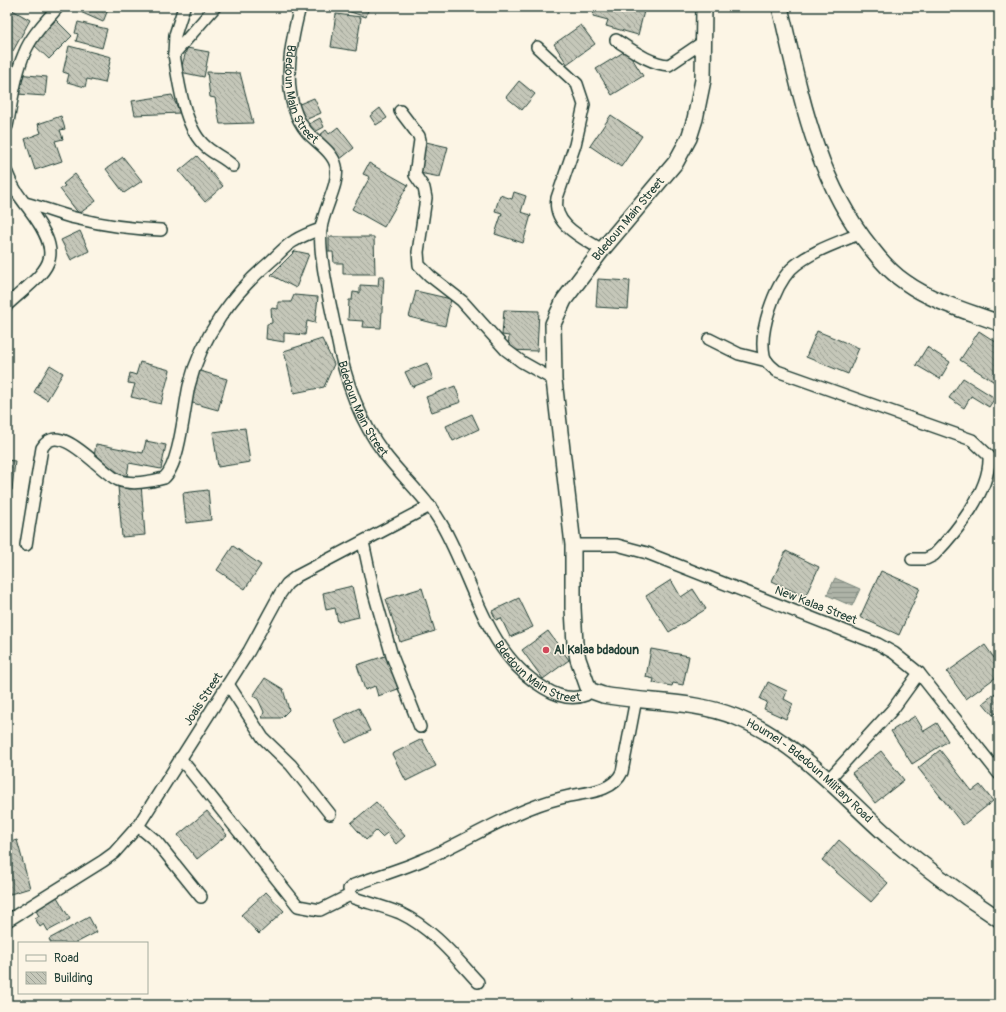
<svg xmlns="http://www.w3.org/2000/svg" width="1006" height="1012" viewBox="0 0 1006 1012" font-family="Pangolin,sans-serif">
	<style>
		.water { fill: url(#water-rules); stroke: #758479 }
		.building { fill: url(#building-back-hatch); stroke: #1f3d34 }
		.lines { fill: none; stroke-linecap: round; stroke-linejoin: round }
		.street-casing { stroke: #1f3d34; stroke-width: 14 }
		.secondary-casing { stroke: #1f3d34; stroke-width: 18 }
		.street { stroke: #fcf5e5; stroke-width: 11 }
		.secondary { stroke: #fcf5e5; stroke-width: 15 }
		.poi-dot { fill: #d1495b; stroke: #fcf5e5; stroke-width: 1.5 }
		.labels { text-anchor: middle; stroke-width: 3; stroke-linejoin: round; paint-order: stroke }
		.street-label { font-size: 12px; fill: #1f3d34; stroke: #fcf5e5 }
		.poi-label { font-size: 12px; font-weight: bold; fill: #1f3d34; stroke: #fcf5e5; text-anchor: start }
	</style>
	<defs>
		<pattern id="water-rules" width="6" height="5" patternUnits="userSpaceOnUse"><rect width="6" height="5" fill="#aeb3a7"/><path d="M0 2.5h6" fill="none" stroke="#8d9389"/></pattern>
		<pattern id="building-back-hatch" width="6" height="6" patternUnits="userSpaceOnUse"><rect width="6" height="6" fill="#c5c7b9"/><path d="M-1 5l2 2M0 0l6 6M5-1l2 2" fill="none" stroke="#9fa397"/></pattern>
	</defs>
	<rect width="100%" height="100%" fill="#fcf5e5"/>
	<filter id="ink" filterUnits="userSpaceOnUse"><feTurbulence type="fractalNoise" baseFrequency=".025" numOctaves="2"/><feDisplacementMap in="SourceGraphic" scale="8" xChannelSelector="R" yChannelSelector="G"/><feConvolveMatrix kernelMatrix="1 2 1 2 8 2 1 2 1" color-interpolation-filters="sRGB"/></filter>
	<g filter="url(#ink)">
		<path class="water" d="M835,578L860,589L852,606L827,595Z"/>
		<path class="building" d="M7,7L30,20L13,51L7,48Z
			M80,7H109L103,22L78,11Z
			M335,7H369L366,17Z
			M595,7H645L638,35L606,26L608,20L593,16Z
			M336,14L361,17L356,51L331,47Z
			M56,20L72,36L49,59L33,44Z
			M78,22L107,29L102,48L76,41L78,34L75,33Z
			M581,25L595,44L567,64L554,44Z
			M69,46L111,57L105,83L87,79L85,87L67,82L69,74L63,72Z
			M187,48L209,52L204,77L180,72Z
			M627,50L643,76L612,95L596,69Z
			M207,72L240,73L253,123L220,124L215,98L210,97Z
			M18,74L47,77L45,96L17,94Z
			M519,81L535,94L522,110L506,97Z
			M172,95L180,113L135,115L132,101Z
			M314,98L321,113L303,121L297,105Z
			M380,108L387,118L376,125L370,116Z
			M611,115L642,136L621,167L590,146Z
			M61,116L65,129L60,130L63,139L55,141L62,161L35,170L25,139L41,133L38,124Z
			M320,118L324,127L313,133L309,124Z
			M338,127L354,148L339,160L320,135L326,130L329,134Z
			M426,142L448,147L440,177L419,173Z
			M197,156L223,186L205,202L179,171Z
			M123,157L142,181L124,193L106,169Z
			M369,163L408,185L384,227L352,209L370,177L363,174Z
			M75,174L96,201L79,214L60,189L65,186L63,184Z
			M514,192L526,196L521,212L531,215L523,243L495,234L502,213L495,211L500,195L512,199Z
			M80,231L89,251L71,260L61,240Z
			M329,237H374L375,274H343V263H334L333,252H329Z
			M295,251L309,254L296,288L271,275Z
			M379,276H384L381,328L362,327L363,321L348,320L349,300H352L353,292L360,293V285L378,286Z
			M598,279L630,281L628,309L596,307Z
			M416,291L451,299L445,326L409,317Z
			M294,295L318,297L315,323L307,321L305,335L284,333V342L266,339L267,324L272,323L271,308L278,309V302H291Z
			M504,310L539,311L537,351L508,350L509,336L502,335Z
			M817,331L859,348L848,374L806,357Z
			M979,331L999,344V385L960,360Z
			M322,339L334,364L324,387L294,393L284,351Z
			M927,347L950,362L940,379L916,365Z
			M140,362L170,370L161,404L131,397L135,384L128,383L130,373L136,375Z
			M427,363L433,379L412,387L405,372Z
			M50,365L63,373L47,400L34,392Z
			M197,370L227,379L218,410L189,402Z
			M963,378L995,398L989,407L971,396L964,408L949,398Z
			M455,386L461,402L432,412L426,397Z
			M472,414L479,429L453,441L446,426Z
			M245,428L250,462L218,467L213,432Z
			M146,441L166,445L161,469L129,463L127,476L109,472L94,457L96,444L143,453Z
			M7,460L15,461L12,490H7Z
			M141,484L145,535L122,537L118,486Z
			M208,490L211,520L186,523L183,493Z
			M233,546L261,565L245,589L217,570Z
			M786,551L819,567L805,597L772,581Z
			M881,571L920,588L899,635L860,617Z
			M671,580L681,597L693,589L706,609L669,632L646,596Z
			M352,586L359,617L338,622L335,608L326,610L323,593Z
			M422,588L435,631L400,642L386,599Z
			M519,598L533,627L510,637L501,618L496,620L492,611Z
			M548,631L569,660L543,679L522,650Z
			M985,645L999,665V675L966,699L947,672Z
			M651,649L689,656L683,685L673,683L672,686L653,683L654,679L646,677Z
			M388,655L398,689L378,696L375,686L365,690L357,665Z
			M265,678L283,689L289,710L281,718H262L264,712L258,699L253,696Z
			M768,682L787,691L784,699L793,704L786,719L764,709L767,702L760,699Z
			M999,690V717L996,713L993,715L983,703Z
			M359,708L370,731L346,743L334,720Z
			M915,716L924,731L937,723L948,741L912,764L891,731Z
			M422,739L436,766L406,781L392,754Z
			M940,750L972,791L980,785L993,801L963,825L918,768Z
			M881,751L904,780L875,803L852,773Z
			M376,802L405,836L396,844L387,833L382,837L376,831L366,840L351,823Z
			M207,811L227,835L197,859L178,835Z
			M17,840L30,888L7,895V843Z
			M839,840L888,883L871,902L822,860Z
			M266,892L284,911L259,934L241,915Z
			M57,897L70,919L48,931L44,924L40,927L35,918L39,916L35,909Z
			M89,917L97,932L76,943H51L49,939Z"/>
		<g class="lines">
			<defs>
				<g id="street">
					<path d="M215,7L174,54C178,80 184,125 203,144C211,153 224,157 233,166"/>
					<path id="s1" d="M300,7C290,45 279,99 307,132C316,142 333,152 336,166C340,183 323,210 321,229C318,255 331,306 336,333C344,376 357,418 384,453C402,477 427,498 442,525C474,581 485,653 544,688C557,696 571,701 586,695L589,690"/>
					<path d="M616,40C632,50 650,64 669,65L703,42"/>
					<path d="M537,47L577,84L584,105L575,145L557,198C552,225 583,238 602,250"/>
					<path d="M174,54L175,35L184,7"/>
					<path d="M400,111L419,136L420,140L415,175L424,188L426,198L418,252L419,265L430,276L462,301L506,350L522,362L554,380"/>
					<path d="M7,126C12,103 14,77 24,54C31,36 45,22 58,7"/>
					<path d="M7,173C12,187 20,197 29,209C68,261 48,268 7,305"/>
					<path d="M25,203C42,207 58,214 75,218C103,225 132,229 161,230"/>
					<path d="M859,234C837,243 809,252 791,269C774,287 759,331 764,355C765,362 772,367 777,371L972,440L989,456C991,490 956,532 934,555L926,559H912"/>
					<path d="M709,339L739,354L767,361"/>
					<path d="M363,542L374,593L392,656L420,727"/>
					<path d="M26,545L42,448C59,418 101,473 118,480C130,485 151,482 164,478C180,464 184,408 189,386C201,337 233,293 271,261C278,255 285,246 294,241C302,236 312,232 321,229"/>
					<path d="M573,545H617L647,553L878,644L894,653L919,673L999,774"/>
					<path d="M228,684L263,738L291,765L330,814"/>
					<path d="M180,758L298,906L320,910L350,895"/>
					<path d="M828,780L893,709L919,673"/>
					<path d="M138,826L156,841L201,897"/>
					<path d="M7,921L103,861L114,853L138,826L249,651L280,594L287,584L297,576L430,506"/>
					<path d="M478,982C455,957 432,928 400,913C385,907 369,903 354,898L350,895L349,889L354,885C378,876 402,869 425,859C470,839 513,810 561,798C582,792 612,794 622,772L636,699"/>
				</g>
				<g id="secondary">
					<path id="s2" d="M704,7L703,80L695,119L689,138L676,162L602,250L564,300L553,324L554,380L573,545V608L575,644L578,659L589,690L603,695C647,703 694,700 736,717C798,742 841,795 890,838C924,867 961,894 999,919"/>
					<path d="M780,7C800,91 815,179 871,248C881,261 891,273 905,282C933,302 967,311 999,323"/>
				</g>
			</defs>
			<use href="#street" class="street-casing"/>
			<use href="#secondary" class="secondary-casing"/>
			<use href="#street" class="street"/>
			<use href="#secondary" class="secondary"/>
		</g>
	</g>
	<circle class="poi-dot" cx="546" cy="650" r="4"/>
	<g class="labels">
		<g class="street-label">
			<text dy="4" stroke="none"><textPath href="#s1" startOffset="91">Bdedoun Main Street</textPath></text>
			<text transform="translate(628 219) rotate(-50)" y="4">Bdedoun Main Street</text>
			<text dy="4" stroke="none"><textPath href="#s1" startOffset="427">Bdedoun Main Street</textPath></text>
			<text transform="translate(816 605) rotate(21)" y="4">New Kalaa Street</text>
			<text dy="4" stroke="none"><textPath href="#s1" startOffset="751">Bdedoun Main Street</textPath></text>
			<text transform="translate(203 699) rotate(-57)" y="4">Joais Street</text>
			<text dy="4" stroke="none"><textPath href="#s2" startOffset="975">Houmel - Bdedoun Military Road</textPath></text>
		</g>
		<g class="poi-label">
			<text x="554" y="654">Al Kalaa bdadoun</text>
		</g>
	</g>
	<rect width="1006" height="1012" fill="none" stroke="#fcf5e5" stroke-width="24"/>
	<rect x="12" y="12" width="982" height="988" fill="none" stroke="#1f3d34" stroke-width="1.5" filter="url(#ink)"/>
	<rect x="18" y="942" width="130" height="52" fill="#fcf5e5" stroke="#a4ab9e"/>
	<rect x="26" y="955" width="20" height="6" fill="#fcf5e5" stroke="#a4ab9e"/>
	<text x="54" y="962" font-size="12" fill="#1f3d34">Road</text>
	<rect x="26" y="972" width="20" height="12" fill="url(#building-back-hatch)" stroke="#a4ab9e"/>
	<text x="54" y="982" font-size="12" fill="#1f3d34">Building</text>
</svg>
